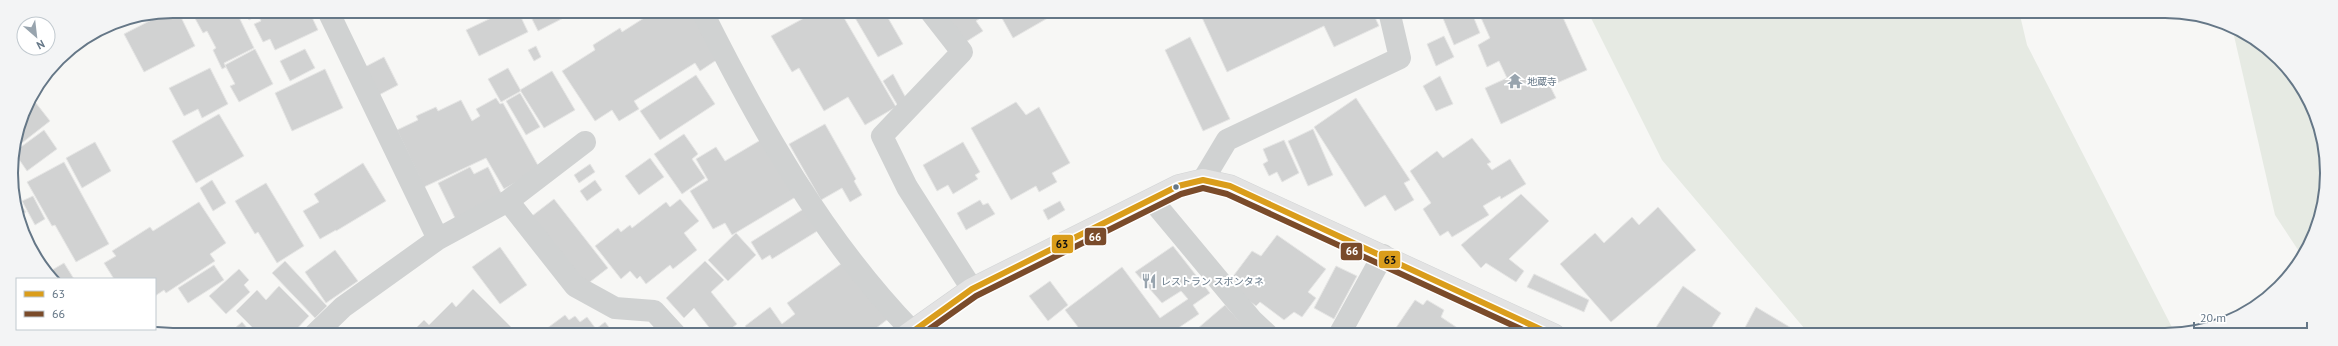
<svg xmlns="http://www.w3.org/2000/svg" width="2338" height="346" viewBox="0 0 2338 346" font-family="'PT Sans','Noto Sans JP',sans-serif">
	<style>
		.green { fill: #e6eae3 }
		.building { fill: #d1d2d2; stroke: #e6e6e5 }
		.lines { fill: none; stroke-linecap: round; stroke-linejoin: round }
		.secondary-casing { stroke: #d2d4d5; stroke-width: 23 }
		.lane { stroke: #d0d2d2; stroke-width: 22 }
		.street { stroke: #d0d2d2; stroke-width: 22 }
		.secondary { stroke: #e3e3e3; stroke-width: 22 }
		.bus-1-casing { stroke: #fff; stroke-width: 9 }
		.bus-2-casing { stroke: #fff; stroke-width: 9 }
		.bus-1 { stroke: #da9d1b; stroke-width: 6 }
		.bus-2 { stroke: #7a4b2a; stroke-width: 6 }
		.bus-dot { fill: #657787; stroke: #fff; stroke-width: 1.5 }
		.labels { text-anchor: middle; stroke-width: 4; stroke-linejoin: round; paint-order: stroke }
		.poi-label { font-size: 10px; fill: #657787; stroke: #fff; text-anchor: start }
		.rim { fill: none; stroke: #657787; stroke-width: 2 }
		.line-badge { stroke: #fff; stroke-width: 1.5 }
		.badge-label { font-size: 11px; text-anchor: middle; font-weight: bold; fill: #fff }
		.pale-badge-label { font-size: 11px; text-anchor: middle; font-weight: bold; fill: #111 }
	</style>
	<rect width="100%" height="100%" fill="#f7f7f5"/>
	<path class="green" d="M1602,11H2019L2027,45L2176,335H1810L1662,160L1591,18Z
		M2232,27L2237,28L2287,66L2318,121L2327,184L2310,244L2302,256L2275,215Z"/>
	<path class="building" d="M178,11L195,46L144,72L124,34L167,12Z
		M191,11H236L254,48L224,63L226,67L222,69L213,50L216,48L207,31L203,33Z
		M244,11H309L318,30L275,50L270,39L263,42L254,24L261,21L258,15L249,20Z
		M506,11H518L528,32L479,56L466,30Z
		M528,11H577L538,31Z
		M655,11H662L663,14L667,11H692L721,57L700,71L695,63L634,101L639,109L619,121L612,110L595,121L562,71L595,50L593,45L620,28L622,32Z
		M817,11H840L896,107L865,125L848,97L824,111L799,68L792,72L771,36Z
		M851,11H884L903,44L878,57Z
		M942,11H990L976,21L983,31L964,43Z
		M998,11H1060L1013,38Z
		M1199,11H1372L1379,26L1334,47L1324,26L1227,72Z
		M1440,11H1471L1480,33L1454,45Z
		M1478,11H1560L1587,70L1550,86L1556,98L1501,124L1485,88L1507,78L1499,61L1487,67L1478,45L1490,38Z
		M1444,36L1454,57L1436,66L1427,44Z
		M1190,37L1230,119L1203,131L1165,50Z
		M536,46L541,57L534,61L528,50Z
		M255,49L273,84L239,102L230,86L235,84L225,65Z
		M305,49L315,68L290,81L280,61Z
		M384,57L398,85L377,96L363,68Z
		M210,68L228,104L202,118L198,109L184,116L169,88Z
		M508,68L521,91L501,102L488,79Z
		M325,69L343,108L292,131L275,93Z
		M552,71L575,110L544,128L520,90Z
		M893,74L907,100L898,106L883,81Z
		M696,75L715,104L660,140L640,111Z
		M1440,76L1453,104L1436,111L1423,86Z
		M520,93L540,127L526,135L506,101Z
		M32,98L50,121L18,146L16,143L23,111Z
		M496,98L500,104L503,103L540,169L504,189L486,158L424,187L397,130L418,120L416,116L436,107L438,111L461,100L472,121L480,116L476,109Z
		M1356,98L1410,180L1404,183L1414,200L1395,211L1385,195L1365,207L1314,127Z
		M1016,102L1026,115L1039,107L1070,163L1052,173L1057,182L1039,192L1036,186L1011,200L971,128Z
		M219,114L244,156L196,183L172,141Z
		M825,124L856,179L854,181L862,195L850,202L842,188L821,200L789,144Z
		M1313,129L1333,175L1308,186L1288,141Z
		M44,130L57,149L27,171L14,152Z
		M684,134L698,154L692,159L705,178L682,194L654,154Z
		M764,138L799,195L732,235L725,223L713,229L690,191L708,180L696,159L716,147L725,161Z
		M1472,138L1491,162L1487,164L1492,170L1510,159L1526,184L1501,199L1500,196L1483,206L1489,215L1452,237L1448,231L1440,236L1423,209L1431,203L1410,171L1437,151L1443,158Z
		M1284,140L1299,173L1282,182L1277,172L1269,176L1263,164L1268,161L1263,149Z
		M95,142L111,171L82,188L66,158Z
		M963,142L980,172L975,175L978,179L953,194L948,185L937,191L923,165Z
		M650,158L664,177L639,195L625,176Z
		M64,162L109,244L76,262L55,225L52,226L27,182Z
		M363,163L386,201L336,231V230L320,239L303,211L319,202L314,194Z
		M590,164L595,172L579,183L574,175Z
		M470,167L474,174L488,167L504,199L455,218L438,183Z
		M212,180L226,203L213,211L200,188Z
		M595,180L602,190L587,201L580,191Z
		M266,183L304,246L277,263L258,232L255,234L235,201Z
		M1521,194L1549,221L1509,259L1524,271L1516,282L1486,263L1481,268L1461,245Z
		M33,196L45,219L35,225L22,201Z
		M16,198L26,212L18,216Z
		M554,199L608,268L586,285L532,216Z
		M680,199L699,221L684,233L697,250L673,269L670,265L646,284L640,276L637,279L630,271L621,279L595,246L618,228L621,232L630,225L632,228L666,202L670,207Z
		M980,200L983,205L988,203L995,214L966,230L957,213Z
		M1060,201L1065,210L1048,220L1043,210Z
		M199,202L226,243L210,254L215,261L166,293L164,290L155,296V279H114L104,263L116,256L112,251L150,227L153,231Z
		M1658,207L1696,250L1611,322L1560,264L1595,233L1604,243L1632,217L1639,225Z
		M805,208L819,230L772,259L770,255L762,260L751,242Z
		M736,233L756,255L728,281L708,260Z
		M1277,235L1326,269L1308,292L1316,298L1302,317L1294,312L1284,320L1260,302L1256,306L1236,291L1240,285L1231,279L1252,251L1261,256Z
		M1173,246L1210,293L1193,305L1199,314L1168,335H1068L1078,327L1065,310L1122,267L1160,318L1188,299L1181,291L1162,303L1135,272Z
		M500,247L527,285L500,304L472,267Z
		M335,250L358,281L326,303L305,272Z
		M285,261L327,306L315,318L272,273Z
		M705,261L724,280L711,292L737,324L723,335H715L694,308L684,318L666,298Z
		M845,261L888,319L867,335H751L745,326L770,307L782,324L795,314L787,303Z
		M64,263L74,279H51L47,273Z
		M214,265L224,280L188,303L178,288Z
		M1336,266L1357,276L1334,319L1314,308Z
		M239,269L249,280L244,285L250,292L226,314L209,296Z
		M1534,274L1589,300L1584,312L1527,287Z
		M1050,281L1068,305L1048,321L1029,296Z
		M279,286L309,316L291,335H260L236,311L257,290L266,300Z
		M1683,286L1721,313L1707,335H1651Z
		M473,289L513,329L507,335H409L424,320L429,325L452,302L456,307Z
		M1415,300L1423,305L1427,300L1444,310L1441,317L1468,335H1391Z
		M1225,305L1252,335H1190Z
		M1756,307L1803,335H1741Z
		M565,315L569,320L575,316L580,322L587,317L596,329L605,322L615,335H538Z
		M242,322L253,335H227Z
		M337,329L343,335H331Z
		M948,330L952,335H942Z"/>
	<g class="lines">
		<defs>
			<path id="secondary" d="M907,335L972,289L1178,186L1203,180L1230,186L1554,335"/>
		</defs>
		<use href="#secondary" class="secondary-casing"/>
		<path class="lane" d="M328,11L438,239
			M702,11C759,125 823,239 912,331
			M930,11L962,52L882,136L907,187L972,289
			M1152,200L1252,320L1268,335
			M508,201L575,286L615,308L654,311L676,335
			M314,335L343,307L438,239L508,201L585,142
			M1339,335L1383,255"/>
		<path class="street" d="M1203,180L1227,140L1400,58L1389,11"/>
		<use href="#secondary" class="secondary"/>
		<defs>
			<path id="bus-1" d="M908,335L972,289L1178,186L1203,180L1230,186L1553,335"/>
			<path id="bus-2" d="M921,335L976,296L1181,194L1203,188L1227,194L1534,335"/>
		</defs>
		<use href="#bus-1" class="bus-1-casing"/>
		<use href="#bus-2" class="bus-2-casing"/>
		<use href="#bus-1" class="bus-1"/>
		<use href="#bus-2" class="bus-2"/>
	</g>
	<defs>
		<symbol id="temple-bare" viewBox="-9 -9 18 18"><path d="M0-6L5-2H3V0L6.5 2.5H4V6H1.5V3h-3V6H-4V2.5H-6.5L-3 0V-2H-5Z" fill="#98a4ae" stroke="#fff" stroke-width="2.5" paint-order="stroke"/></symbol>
		<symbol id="restaurant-bare" viewBox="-9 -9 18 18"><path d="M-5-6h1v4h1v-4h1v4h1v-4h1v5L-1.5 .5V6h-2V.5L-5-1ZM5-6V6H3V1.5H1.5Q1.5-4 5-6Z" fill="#98a4ae" stroke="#fff" stroke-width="2.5" paint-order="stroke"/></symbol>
	</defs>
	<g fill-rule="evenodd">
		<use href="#temple-bare" x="1504" y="70" width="22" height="22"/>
		<use href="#restaurant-bare" x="1138" y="270" width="22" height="22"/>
	</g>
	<circle class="bus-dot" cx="1176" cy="187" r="3.5"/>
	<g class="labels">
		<g class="poi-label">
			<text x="1527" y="85">地蔵寺</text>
			<text x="1161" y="285">レストラン スポンタネ</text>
		</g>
	</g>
	<path d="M0 0H2338V346H0ZM173 18H2165A155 155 0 0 1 2320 173V173A155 155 0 0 1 2165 328H173A155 155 0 0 1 18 173V173A155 155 0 0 1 173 18Z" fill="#f3f4f5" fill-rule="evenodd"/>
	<path class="rim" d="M173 18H2165A155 155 0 0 1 2320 173V173A155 155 0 0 1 2165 328H173A155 155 0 0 1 18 173V173A155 155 0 0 1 173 18Z"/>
	<g class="line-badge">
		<rect x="1084" y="227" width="23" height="19" rx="4" fill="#7a4b2a"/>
		<rect x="1051" y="234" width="23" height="20" rx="4" fill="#da9d1b"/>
		<rect x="1340" y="242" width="23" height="19" rx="4" fill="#7a4b2a"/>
		<rect x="1378" y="250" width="23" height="19" rx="4" fill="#da9d1b"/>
	</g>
	<g class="badge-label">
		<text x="1095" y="241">66</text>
		<text x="1352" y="255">66</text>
	</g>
	<g class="pale-badge-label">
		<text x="1062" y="248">63</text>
		<text x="1390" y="264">63</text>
	</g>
	<rect x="16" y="278" width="140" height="52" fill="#ffffff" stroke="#c1c9cf"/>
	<rect x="24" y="291" width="20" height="6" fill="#da9d1b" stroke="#c1c9cf"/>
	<text x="52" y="298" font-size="12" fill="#657787">63</text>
	<rect x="24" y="311" width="20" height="6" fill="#7a4b2a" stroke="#c1c9cf"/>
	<text x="52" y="318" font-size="12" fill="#657787">66</text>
	<g transform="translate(36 36) rotate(152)"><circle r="19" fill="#ffffff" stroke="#c1c9cf"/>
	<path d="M0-3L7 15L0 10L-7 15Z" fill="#98a4ae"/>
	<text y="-6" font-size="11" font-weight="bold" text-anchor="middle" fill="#657787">N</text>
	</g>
	<path d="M2194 322v6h113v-6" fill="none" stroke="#657787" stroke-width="2"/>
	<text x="2200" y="322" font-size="12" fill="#657787" stroke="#ffffff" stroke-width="3" paint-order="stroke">20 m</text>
</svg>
